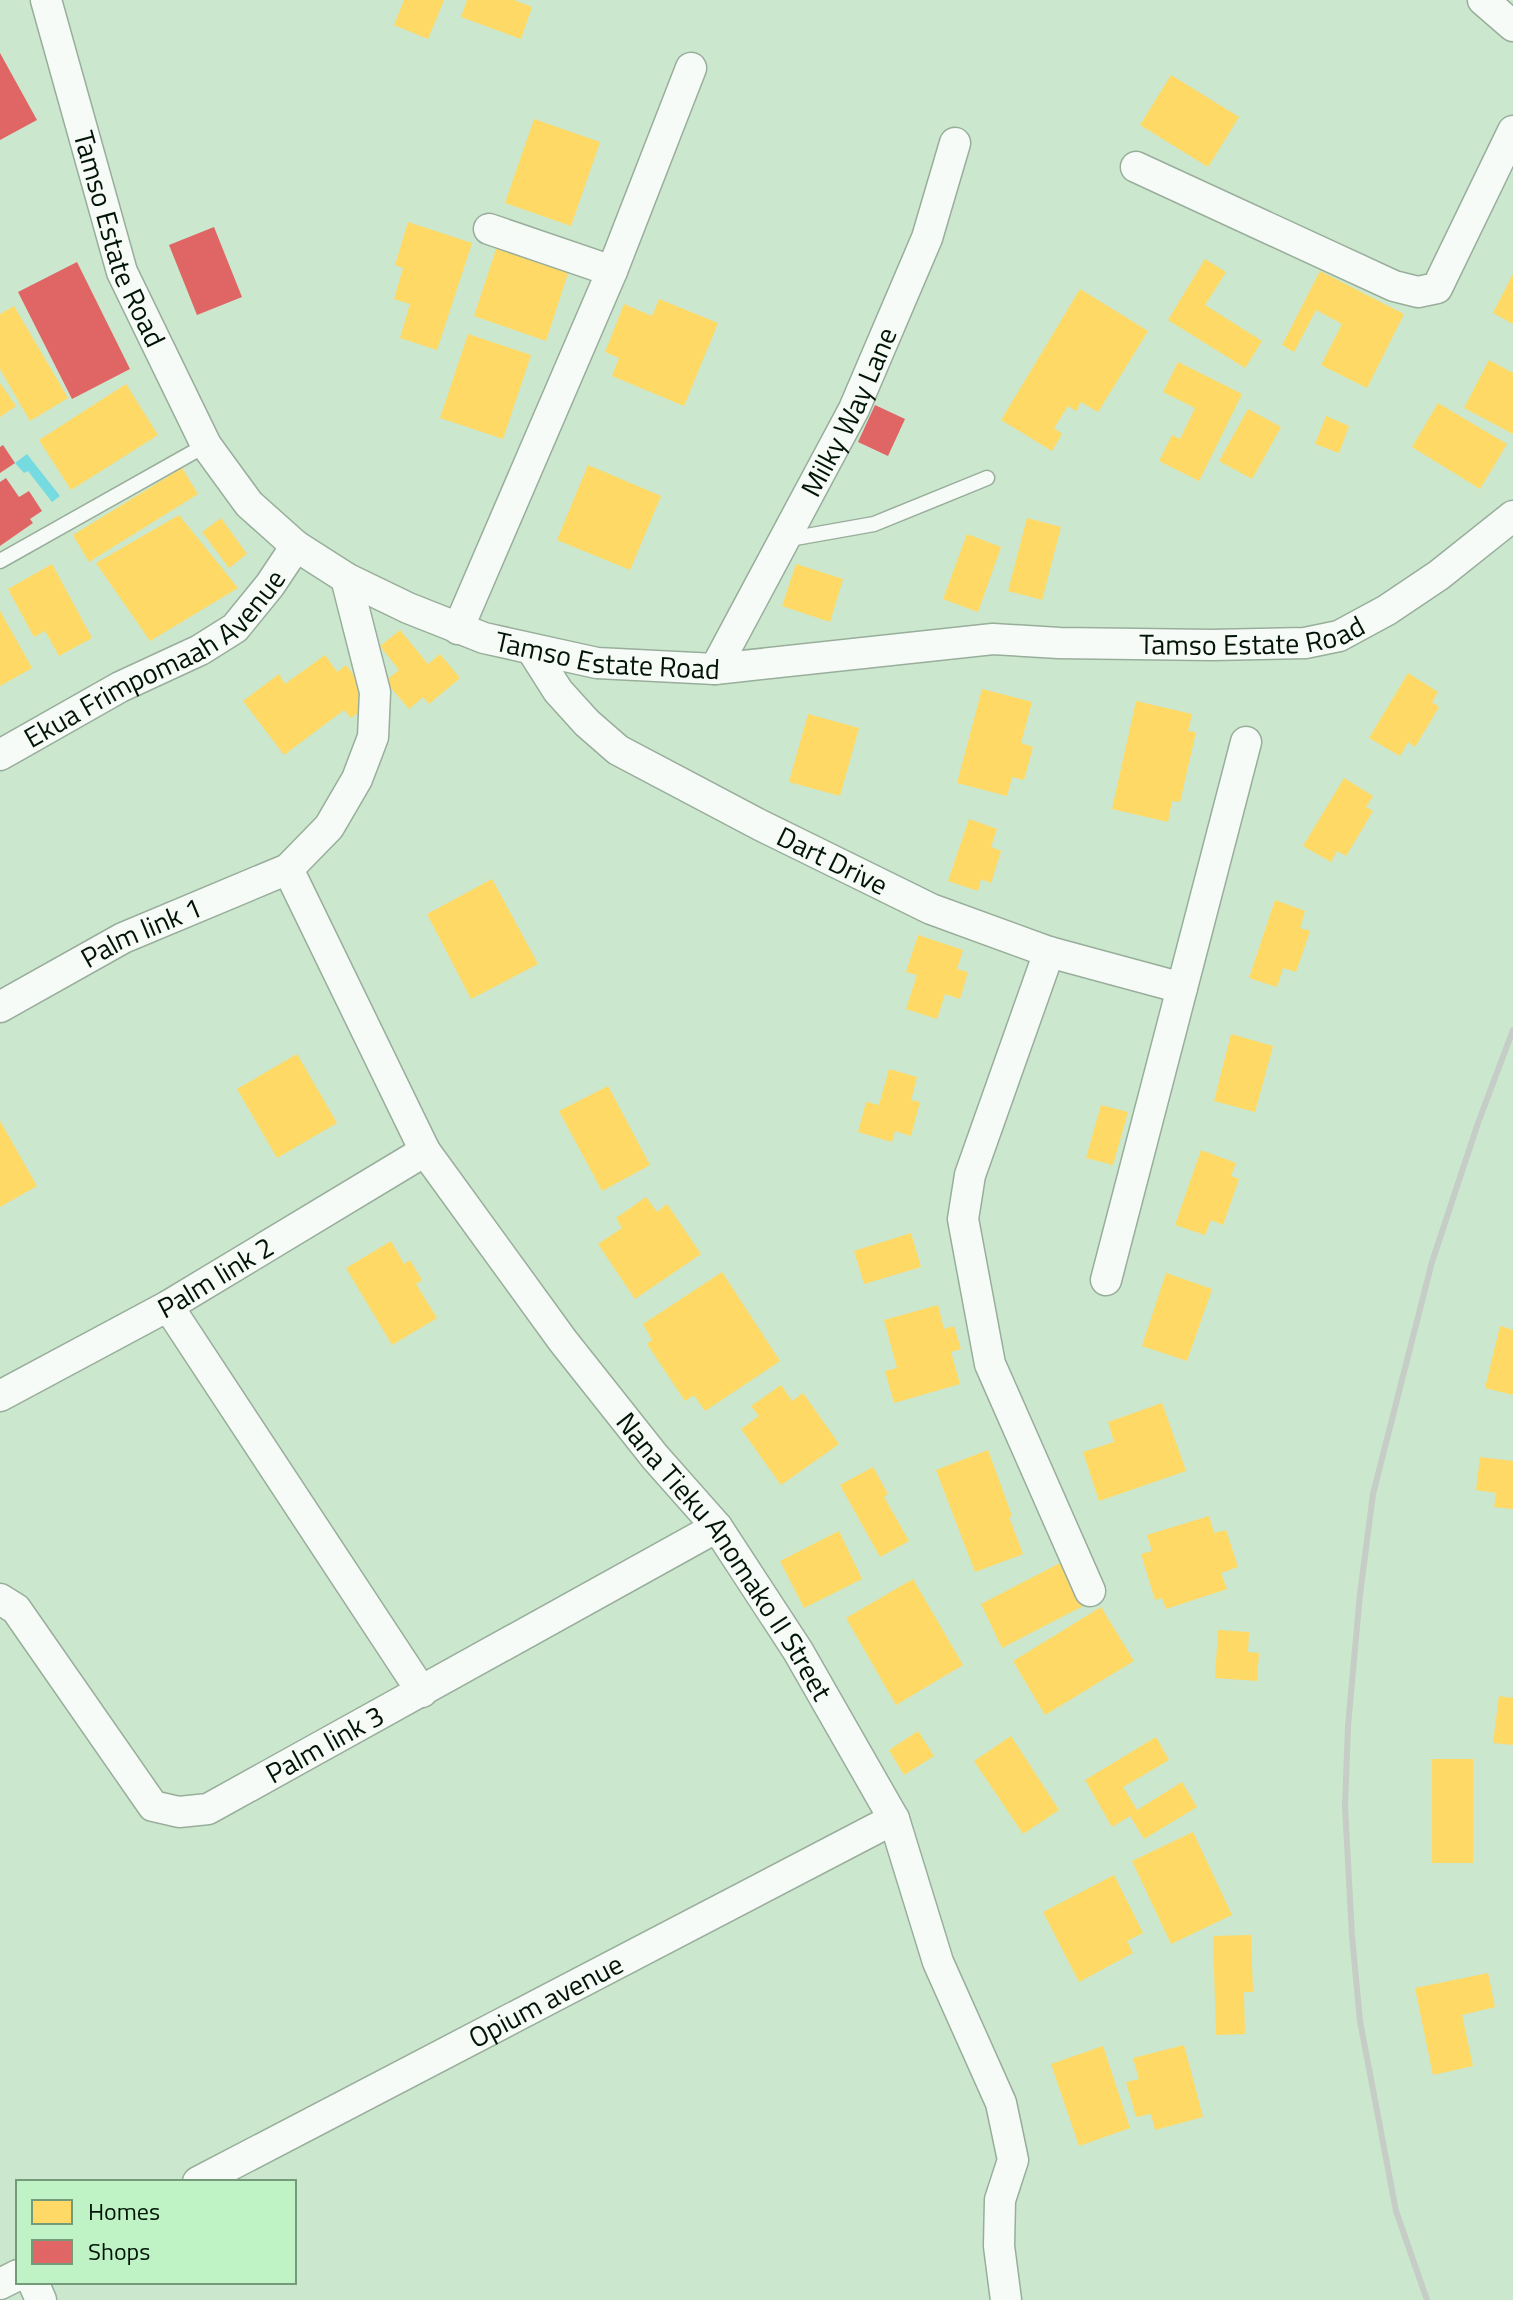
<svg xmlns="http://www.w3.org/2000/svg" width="1513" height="2300" viewBox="0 0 1513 2300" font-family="'Titillium Web',sans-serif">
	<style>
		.water { fill: #76dbe1 }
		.homes { fill: #ffd966 }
		.shops { fill: #e06666 }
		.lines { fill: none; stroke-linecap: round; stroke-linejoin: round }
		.service-casing { stroke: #98ae9b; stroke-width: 17 }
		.minor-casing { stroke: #98ae9b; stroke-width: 33 }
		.service { stroke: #f7fbf8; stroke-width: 14 }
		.minor { stroke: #f7fbf8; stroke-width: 30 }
		.rail { stroke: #c5cdc6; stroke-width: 6 }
		.labels { text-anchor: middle; stroke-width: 8; stroke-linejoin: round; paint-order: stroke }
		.street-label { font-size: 28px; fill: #021405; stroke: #bff3c6 }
	</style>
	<rect width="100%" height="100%" fill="#cbe7ce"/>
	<path class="water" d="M27,454L60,496L52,502L28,471L24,473L15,463Z"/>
	<path class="homes" d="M404,0H444L428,39L394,25Z
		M467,0H514L532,7L521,39L461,17Z
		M1171,75L1239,117L1208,167L1140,125Z
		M534,119L600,142L571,226L505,203Z
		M408,222L472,243L437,350L400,338L410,304L394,299L403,268L395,265Z
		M497,246L569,270L546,341L474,316Z
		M1205,259L1226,272L1205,305L1262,341L1245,368L1168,320Z
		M1320,271L1404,314L1367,388L1321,365L1342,324L1316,310L1294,352L1282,345Z
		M1513,274V324L1493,313Z
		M1080,289L1148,331L1098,412L1081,402L1076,411L1068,406L1054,428L1062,434L1052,451L1001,420Z
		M659,299L718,323L684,406L612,376L619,358L605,352L624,304L652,316Z
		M14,306L68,398L30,421L0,369V314Z
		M468,334L531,355L503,439L440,418Z
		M1489,360L1513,373V434L1464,408Z
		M1178,362L1242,394L1199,481L1159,461L1172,435L1180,439L1195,408L1163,392Z
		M0,383L16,406L0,417Z
		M126,384L158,435L71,490L39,440Z
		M1438,403L1507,444L1480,489L1412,447Z
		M1248,409L1281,427L1252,479L1219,461Z
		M1326,416L1349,426L1339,453L1315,444Z
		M588,465L661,496L630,570L557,540Z
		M182,468L198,494L89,562L73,535Z
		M179,515L238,588L150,641L96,563Z
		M221,518L247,554L229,568L202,532Z
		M1027,518L1061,527L1042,600L1008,591Z
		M967,534L1001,547L978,612L943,599Z
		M52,564L92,638L59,656L45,631L34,637L8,589Z
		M796,564L843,579L830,622L782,606Z
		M0,611L32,668L0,686Z
		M400,630L428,664L440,654L460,678L429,704L423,697L409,709L385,681L399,670L380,646Z
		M325,655L337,672L346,665L373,701L351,718L344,710L284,755L243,701L279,674L285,684Z
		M1408,673L1438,692L1432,702L1439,707L1415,747L1408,742L1400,756L1369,738Z
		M982,689L1032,702L1021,743L1033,747L1024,780L1012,777L1007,796L957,783Z
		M1136,701L1192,714L1188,731L1196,732L1180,802L1172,801L1168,822L1112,809Z
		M808,714L859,728L840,796L789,782Z
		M1344,778L1373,796L1366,807L1373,811L1346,856L1337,851L1331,862L1303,846Z
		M969,819L997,829L991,847L1001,851L991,883L981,879L978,891L948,881Z
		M492,879L538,964L471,999L427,914Z
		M1275,900L1305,911L1300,928L1310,931L1296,972L1283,968L1277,987L1249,978Z
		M918,935L963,950L957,969L968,972L960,999L945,994L937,1019L906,1009L917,975L906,972Z
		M1231,1034L1273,1046L1255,1112L1214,1101Z
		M297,1054L337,1123L277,1158L237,1089Z
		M889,1069L917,1077L911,1100L920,1102L911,1136L895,1131L892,1142L858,1132L866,1102L879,1105Z
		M608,1086L650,1165L602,1191L559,1111Z
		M1101,1105L1128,1112L1113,1165L1086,1158Z
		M0,1121L37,1186L0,1207Z
		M1201,1150L1236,1163L1231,1176L1239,1179L1223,1225L1211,1220L1205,1235L1175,1225Z
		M646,1197L657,1212L667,1204L701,1254L635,1299L598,1244L622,1228L616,1218Z
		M911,1233L921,1267L864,1284L854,1251Z
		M391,1241L404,1264L410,1260L422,1280L416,1284L437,1318L392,1345L346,1268Z
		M722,1272L780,1361L705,1411L694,1395L685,1401L647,1344L652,1340L643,1324Z
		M1166,1273L1212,1289L1187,1361L1142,1346Z
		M938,1305L944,1329L954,1326L961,1349L951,1352L960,1384L894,1403L885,1371L897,1368L884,1320Z
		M1500,1326L1513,1330V1395L1485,1388Z
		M781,1385L792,1401L803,1393L839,1444L781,1485L741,1429L759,1416L751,1406Z
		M1162,1403L1186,1471L1099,1501L1083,1452L1114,1442L1108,1422Z
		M988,1450L1012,1516L1009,1517L1023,1554L975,1572L936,1470Z
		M1480,1457L1513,1461V1509L1494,1507L1496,1493L1476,1490Z
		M873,1467L888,1494L884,1497L909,1541L880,1557L840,1485Z
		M1209,1516L1214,1533L1226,1530L1238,1567L1221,1573L1227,1589L1166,1609L1162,1598L1155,1600L1141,1554L1152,1551L1147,1535Z
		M839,1531L862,1579L804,1608L780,1561Z
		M1062,1562L1083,1606L1002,1648L981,1604Z
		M913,1579L963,1665L896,1705L846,1618Z
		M1101,1607L1134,1661L1045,1715L1013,1661Z
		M1218,1630L1249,1632L1248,1652L1259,1653L1257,1681L1215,1678Z
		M1499,1696L1513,1698V1745L1493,1743Z
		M918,1731L934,1756L904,1775L889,1750Z
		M1011,1736L1059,1810L1023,1834L974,1761Z
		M1156,1737L1169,1760L1123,1787L1137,1810L1182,1782L1197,1807L1144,1839L1130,1816L1112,1827L1085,1780Z
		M1432,1759H1473V1863H1432Z
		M1193,1832L1232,1915L1171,1944L1132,1861Z
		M1114,1875L1143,1933L1127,1941L1133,1953L1079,1982L1043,1912Z
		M1251,1935L1253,1992H1244L1245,2034L1216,2035L1213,1936Z
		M1488,1973L1495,2007L1462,2015L1473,2066L1433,2075L1415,1988Z
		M1184,2045L1203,2117L1155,2130L1151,2114L1136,2117L1126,2082L1139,2079L1133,2058Z
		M1103,2046L1130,2128L1079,2146L1051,2064Z"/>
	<path class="shops" d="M0,53L37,120L0,140Z
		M214,227L242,297L197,315L169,245Z
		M77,262L130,369L72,399L18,292Z
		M875,405L905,419L888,456L858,442Z
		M3,445L15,463L0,473V447Z
		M6,478L19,497L29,491L42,511L30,519L33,523L0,546V482Z"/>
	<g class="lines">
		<defs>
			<path id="service" d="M784,540L874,524L987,478
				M0,561L206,445"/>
			<g id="minor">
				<path id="s1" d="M46,0L122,272L206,445L249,504L296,546L346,578L408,608L484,638L597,663L715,669L993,639L1059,643L1212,645L1305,643L1339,636L1387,610L1439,575L1513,516"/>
				<path d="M1483,0L1513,26"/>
				<path d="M1136,167L1394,286L1418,292L1437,288L1513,131"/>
				<path d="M489,229L612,271"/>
				<path d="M458,629L612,271L691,68"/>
				<path id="s2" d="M532,650L558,691L587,723L618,750L760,825L931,909L1049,952L1182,988"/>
				<path id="s3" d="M715,669L854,409L927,238L955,143"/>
				<path id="s4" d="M0,755L120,687L200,650L235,628L270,585L296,546"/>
				<path id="s5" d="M288,869L425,1151L563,1341L655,1457L717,1527L798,1651L894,1819L938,1962L1001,2103L1013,2160L1000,2200L999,2246L1006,2300"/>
				<path d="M1049,952L970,1175L963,1219L990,1364L1090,1591"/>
				<path id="s6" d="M0,1007L123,938L288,869L329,827L357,779L373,737L375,692L346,578"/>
				<path d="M1106,1280L1246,742"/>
				<path d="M168,1306L422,1692"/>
				<path id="s7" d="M0,1396L168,1306L425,1151"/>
				<path id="s8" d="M0,1599L16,1609L153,1806L179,1812L208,1809L717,1527"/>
				<path id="s9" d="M198,2182L894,1819"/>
				<path d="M33,2282L41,2300"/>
				<path d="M0,2284L18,2275"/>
			</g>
		</defs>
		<use href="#service" class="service-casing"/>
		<use href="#minor" class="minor-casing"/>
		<use href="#service" class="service"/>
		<use href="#minor" class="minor"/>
		<path class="rail" d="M1427,2300L1396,2211L1360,2021L1352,1936L1345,1806L1348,1726L1360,1594L1373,1494L1432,1262L1478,1123L1513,1030"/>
	</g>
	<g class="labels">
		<g class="street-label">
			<text dy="10" stroke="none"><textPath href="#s1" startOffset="250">Tamso Estate Road</textPath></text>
			<text dy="10" stroke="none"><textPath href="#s3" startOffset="290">Milky Way Lane</textPath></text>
			<text dy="10" stroke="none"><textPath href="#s1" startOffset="1594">Tamso Estate Road</textPath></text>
			<text dy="10" stroke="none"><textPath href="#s1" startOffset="946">Tamso Estate Road</textPath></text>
			<text dy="10" stroke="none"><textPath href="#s4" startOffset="184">Ekua Frimpomaah Avenue</textPath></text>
			<text dy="10" stroke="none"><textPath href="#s2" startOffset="374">Dart Drive</textPath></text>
			<text dy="10" stroke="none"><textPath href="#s6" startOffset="160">Palm link 1</textPath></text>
			<text dy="10" stroke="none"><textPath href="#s7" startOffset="246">Palm link 2</textPath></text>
			<text dy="10" stroke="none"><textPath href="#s5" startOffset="818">Nana Tieku Anomako II Street</textPath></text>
			<text dy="10" stroke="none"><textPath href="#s8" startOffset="448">Palm link 3</textPath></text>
			<text dy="10" stroke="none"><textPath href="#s9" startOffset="392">Opium avenue</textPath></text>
		</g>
	</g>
	<rect x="16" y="2180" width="280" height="104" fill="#bff3c6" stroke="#739a79" stroke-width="2"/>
	<rect x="32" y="2200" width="40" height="24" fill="#ffd966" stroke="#739a79" stroke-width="2"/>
	<text x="88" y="2220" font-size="24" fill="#021405">Homes</text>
	<rect x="32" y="2240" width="40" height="24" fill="#e06666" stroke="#739a79" stroke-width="2"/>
	<text x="88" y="2260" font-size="24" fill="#021405">Shops</text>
</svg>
